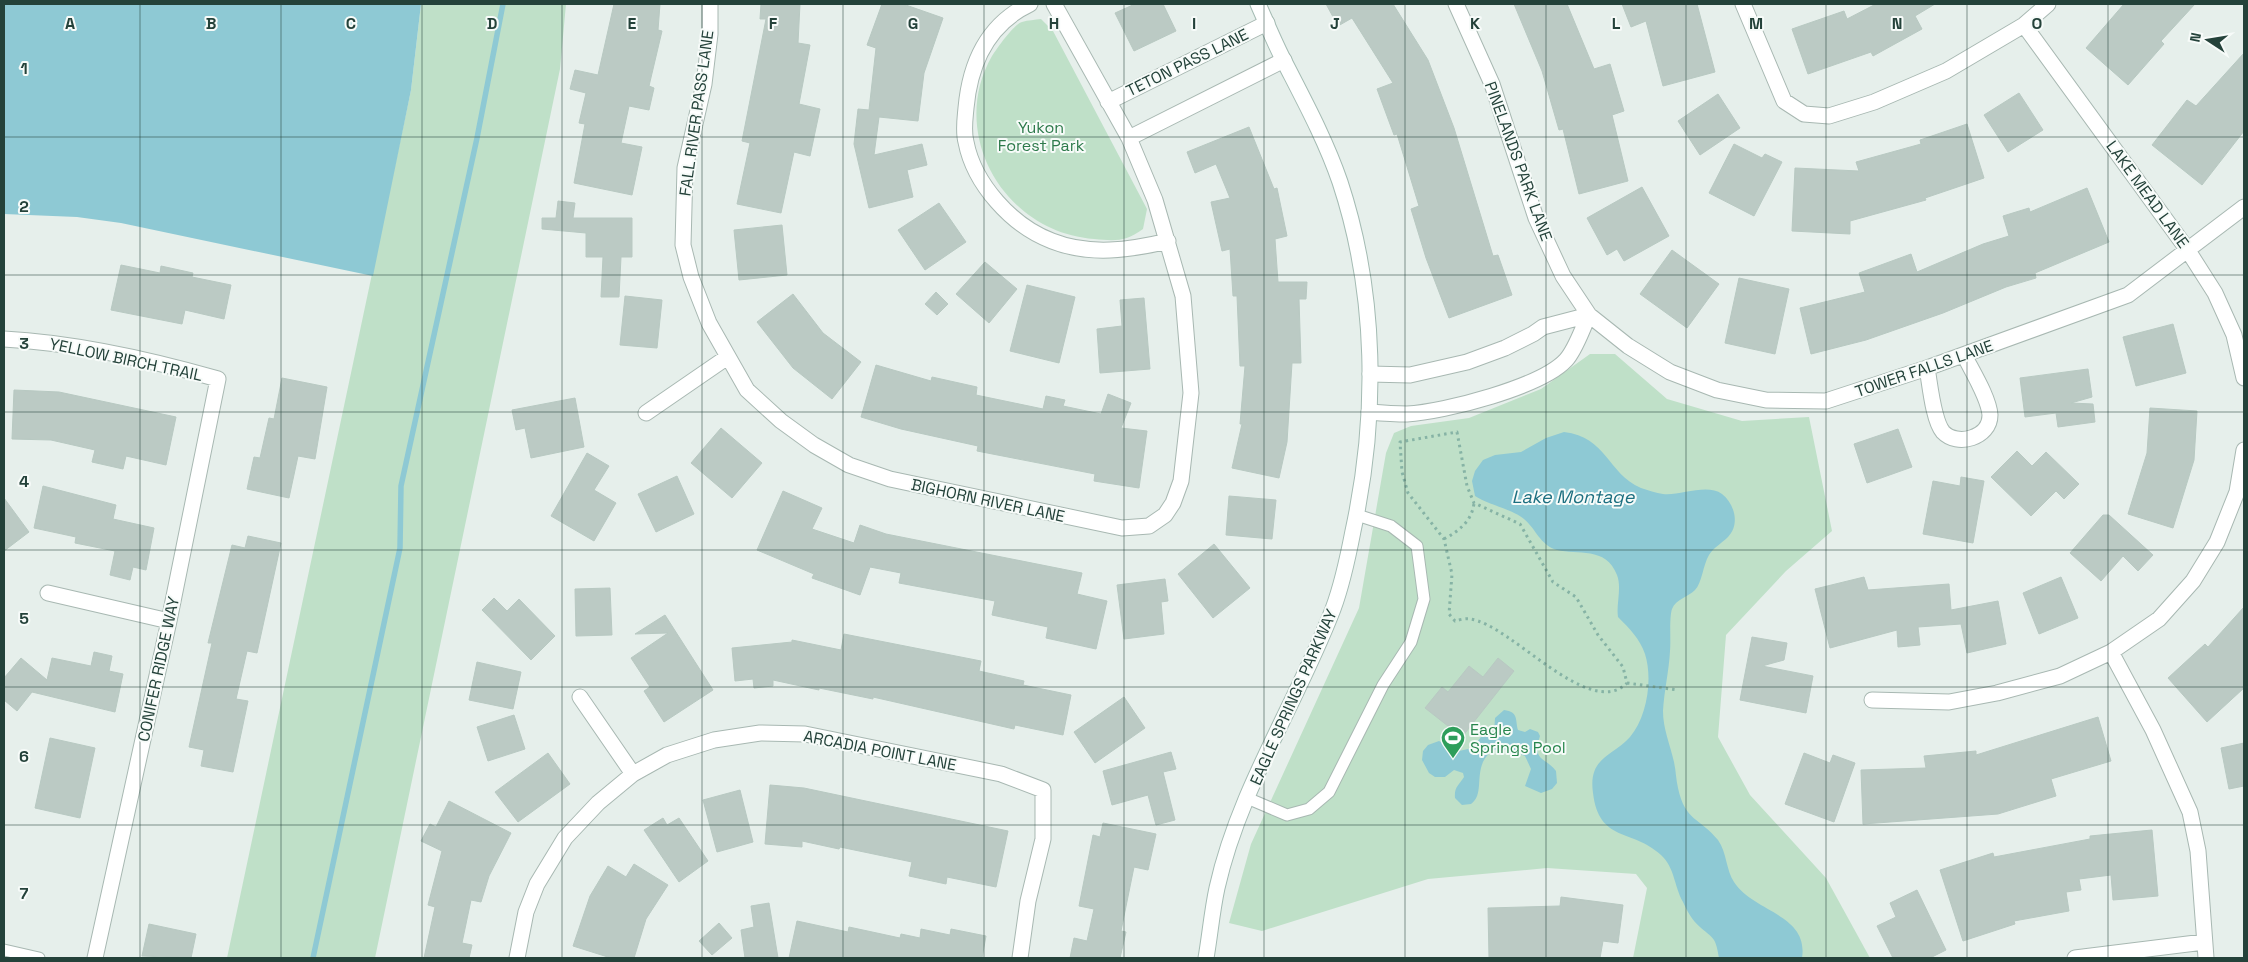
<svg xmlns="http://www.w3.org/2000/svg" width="2248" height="962" viewBox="0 0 2248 962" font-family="'Space Grotesk',sans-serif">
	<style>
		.green { fill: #bfe0c8 }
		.water { fill: #8ec9d4 }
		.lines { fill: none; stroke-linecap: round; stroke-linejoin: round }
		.stream { stroke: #8ec9d4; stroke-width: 5.5 }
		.building { fill: #bbcac4; stroke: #b8c9c2 }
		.lane-casing { stroke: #a8b8b2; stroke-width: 13 }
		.street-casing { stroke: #a8b8b2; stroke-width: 17 }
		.secondary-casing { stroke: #a4bbb3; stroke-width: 17 }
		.path { stroke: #86b3a5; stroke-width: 3; stroke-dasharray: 2.5 4; stroke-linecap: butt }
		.lane { stroke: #fff; stroke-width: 11 }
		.street { stroke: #fff; stroke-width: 15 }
		.secondary { stroke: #fff; stroke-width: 15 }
		.grid { fill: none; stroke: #24423a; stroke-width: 1; stroke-opacity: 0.55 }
		.labels { text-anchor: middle; stroke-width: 4; stroke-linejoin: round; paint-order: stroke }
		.street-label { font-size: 16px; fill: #24423a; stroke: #f7fbf9 }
		.park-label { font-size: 16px; fill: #2d7a4b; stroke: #f7fbf9 }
		.leisure-label { font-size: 16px; fill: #27864d; stroke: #f7fbf9; text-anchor: start }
		.water-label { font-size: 18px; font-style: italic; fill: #1c6f80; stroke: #f7fbf9 }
		.grid-label { font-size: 16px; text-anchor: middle; font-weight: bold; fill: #24423a; stroke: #f7fbf9; stroke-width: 4; stroke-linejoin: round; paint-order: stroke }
	</style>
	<rect width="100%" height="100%" fill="#e6efeb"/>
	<path class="green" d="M421,4H566L560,69L375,958H227L411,90Z
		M1041,19L1053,31L1147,209L1143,229C1125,242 1115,241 1094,239C1005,233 947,134 992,56C997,48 1014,24 1022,22C1028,20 1035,20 1041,19Z
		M1590,354H1615L1667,399L1742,421L1809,417L1832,531L1786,571L1726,635L1718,737L1750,795L1826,878L1870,958H1633L1647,888L1636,874L1547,868L1428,879L1262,931L1229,923L1251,844L1359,608L1386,453L1394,433L1411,426L1469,418L1541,389Z"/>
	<path class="water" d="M4,4H421L411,90L373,276L121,223L77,217L4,214Z
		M1564,432C1607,437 1607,473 1641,488C1648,490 1656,493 1663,494C1680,496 1707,483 1722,494C1735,504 1740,525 1728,537C1722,543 1713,548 1709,555C1703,565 1702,583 1695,590C1688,597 1676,599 1672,609C1669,618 1671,641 1670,651C1669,671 1664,691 1663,711C1663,729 1670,744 1674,762C1676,771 1676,780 1678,788C1685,821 1700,818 1718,840C1727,853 1726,870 1734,882C1753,912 1809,914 1802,958H1719C1718,953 1717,945 1714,940C1711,935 1704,931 1700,927C1692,920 1687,911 1683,902C1674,886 1675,868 1661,855C1632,828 1599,843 1593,793C1588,757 1612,757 1630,737C1647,717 1653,679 1645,654C1640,639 1629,628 1618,617C1616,604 1622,588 1617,575C1606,546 1577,555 1557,550C1540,545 1536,529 1524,519C1514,510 1489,505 1475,496L1472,481L1475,471L1483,460L1495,455L1521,452L1546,438Z
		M1504,710C1519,712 1515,720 1518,730L1525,732L1530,729L1538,732L1540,736C1532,761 1544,756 1556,771L1557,783L1552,789L1541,793L1525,786L1531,769L1525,756L1510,750H1494C1470,765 1487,793 1471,804L1462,805L1455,798C1454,787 1459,785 1464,777L1463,773L1454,770L1445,777H1435L1429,773L1422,760L1423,751L1428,745L1439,741L1459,751L1468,749L1473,747L1481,737L1494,732L1495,718Z"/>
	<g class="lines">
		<path class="stream" d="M313,958L400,548L401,486L477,138L503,4"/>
	</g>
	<path class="building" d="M614,4H660L658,30L662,31L649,86L654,88L649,110L629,106L621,143L642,147L632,195L574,183L585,124L579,123L586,93L570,89L575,70L598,75Z
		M761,4H800L798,43L810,45L799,104L820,109L810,156L794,152L781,213L737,204L750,143L742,141L766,19H760Z
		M882,4H903L943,18L924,73L918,121L879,117L874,155L922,144L927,165L907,170L913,197L869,208L854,144L858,109L869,110L876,48L867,45Z
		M1135,4H1163L1176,31L1134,51L1115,13Z
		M1326,4H1393L1428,60L1454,128L1493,256L1498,255L1512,295L1449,318L1426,258L1411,209L1419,206L1397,134L1394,135L1377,89L1393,83L1352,18L1338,26Z
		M1514,4H1567L1594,69L1610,64L1624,111L1612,115L1628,181L1579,194L1563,129L1559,130L1542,71Z
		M1622,4H1697L1715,72L1663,86L1646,21L1631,27Z
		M1876,4H1935L1915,16L1922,29L1873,56L1871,52L1808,74L1792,29L1844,11L1847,19Z
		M2124,4H2195L2161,41L2164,44L2128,85L2086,48Z
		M2244,53V131L2202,185L2152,145L2187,100L2196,106Z
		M2019,93L2043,130L2008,152L1984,115Z
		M1718,94L1740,128L1700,155L1678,121Z
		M1967,124L1984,178L1925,198L1926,200L1850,221V234L1792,231L1795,168L1859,171L1856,162L1921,144L1920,140Z
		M1249,127L1274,189L1277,188L1287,236L1275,239L1278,282H1307L1306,299H1299L1301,363H1292L1287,442L1279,478L1232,468L1242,424H1240L1245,366H1240L1237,296H1233L1230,249L1222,251L1211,202L1230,198L1216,164L1195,173L1187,152Z
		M1734,144L1762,158L1765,154L1782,162L1754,216L1709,193Z
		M1642,187L1669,236L1624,261L1617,249L1607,255L1587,218Z
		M2087,188L2109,242L2035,273L2036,278L2006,287L1943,313L1866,340L1811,354L1800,308L1865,292L1859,273L1911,254L1917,272L1983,244L2009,236L2003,216L2029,208L2030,212Z
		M558,201L575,203L573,218H632V257H621L619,297H601L603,257H586V233L542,229V218H556Z
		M939,203L966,242L925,270L898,230Z
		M782,225L787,275L739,280L734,230Z
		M1672,250L1719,284L1687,328L1640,294Z
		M985,262L1017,289L989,323L956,294Z
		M121,265L160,273L161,266L193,273L192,277L231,285L224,319L185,310L182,324L111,310Z
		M1739,278L1789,289L1775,354L1725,343Z
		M1027,285L1075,297L1059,363L1010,351Z
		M936,292L948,304L937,315L925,304Z
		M793,294L823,333L861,362L832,399L793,368L757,322Z
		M625,296L662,300L657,348L620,345Z
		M1144,298L1150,369L1100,373L1097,329L1122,326L1120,300Z
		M2173,324L2186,373L2136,386L2123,337Z
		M876,365L931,381L932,377L977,387L976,395L1043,409L1046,396L1065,400L1063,406L1101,414L1108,394L1131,403L1121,428L1147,431L1139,488L1094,481L1095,474L977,451L978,446L901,429L861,417Z
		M2088,369L2092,397L2071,403L2093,404L2095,422L2058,427L2056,413L2025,417L2020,378Z
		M282,378L327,387L315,459L298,456L289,498L247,489L254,457L260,458L269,418L274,419Z
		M14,390L59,392L176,417L166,465L126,456L123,469L92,462L95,450L51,440L12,439Z
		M575,398L584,447L531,458L525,428L516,430L512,410Z
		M2150,408L2197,411L2194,460L2173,528L2128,514L2147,453Z
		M721,428L762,463L732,498L691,463Z
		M1898,429L1912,467L1867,483L1854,444Z
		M2017,451L2032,466L2046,452L2079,484L2064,499L2056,491L2031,516L1991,477Z
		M587,453L609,466L594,490L616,503L594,541L551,516Z
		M677,476L694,514L656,532L638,494Z
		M1961,477L1984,481L1973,543L1923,534L1933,481L1960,486Z
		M43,486L116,505L113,519L154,528L146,570L133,567L130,580L110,575L115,551L75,543L76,537L34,528Z
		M783,491L822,508L812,529L854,543L860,525L886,534L1082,573L1077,594L1107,601L1096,649L1046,638L1048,627L992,615L995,601L899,583L901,573L870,567L860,595L812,578L814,574L757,550Z
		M1229,496L1276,500L1272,539L1226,535Z
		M4,498L29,532L4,551Z
		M2103,515H2109L2153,555L2138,571L2123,556L2101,581L2070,553Z
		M248,536L281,543L257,653L247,651L236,699L248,701L233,772L201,766L204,750L189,747L212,643H208L232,545L245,548Z
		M1214,544L1250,588L1213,618L1178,574Z
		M1864,577L1868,590L1949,584L1951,610L1998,601L2006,644L1967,653L1961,624L1918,627L1920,645L1898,647L1897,630L1830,648L1815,589Z
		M2061,577L2078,618L2039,634L2023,593Z
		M1165,579L1168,601L1161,602L1164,634L1124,639L1117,585Z
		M610,588L612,635L576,636L575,589Z
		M494,598L507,611L519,599L555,636L531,660L482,610Z
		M2244,607V688L2207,722L2168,678L2205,644L2208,647Z
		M665,615L713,690L664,722L644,691L650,687L631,658L668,633L635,634Z
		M844,634L981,661L979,671L1024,681L1023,685L1071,695L1063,735L1015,725L1014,729L873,697V699L819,688V690L773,680V686L754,688L753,679L735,681L732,648L792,642V640L841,650Z
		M1752,637L1787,643L1784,660L1762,666L1813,676L1806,713L1740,700Z
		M94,652L112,656L109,671L123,674L115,712L32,692L17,711L4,700V678L21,658L47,680L52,658L91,666Z
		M1498,658L1514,671L1462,737L1425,708L1442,687L1448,692L1469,666L1483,677Z
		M477,662L521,672L513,709L469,700Z
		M1124,697L1145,728L1095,763L1074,732Z
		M514,715L525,749L488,761L477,727Z
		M2098,717L2111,761L2051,779L2056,796L1998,814L1863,824L1861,770L1926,768L1924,756L1976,751V755Z
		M50,738L95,748L80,818L35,808Z
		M2244,743V786L2229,789L2221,748Z
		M1171,752L1176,769L1163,772L1175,820L1156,825L1148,795L1112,805L1103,771Z
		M548,753L570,784L518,822L495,792Z
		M1804,753L1830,763L1833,755L1855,763L1834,822L1785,804Z
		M770,785L804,788L1008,831L996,887L947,877L946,884L909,876L912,862L840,847L839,849L802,841V847L765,844Z
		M740,790L753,842L717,852L703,800Z
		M449,801L511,833L489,876L481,902L471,900L462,943L472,945L469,958H424L435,907L428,905L442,851L421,841L430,824L436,827Z
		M663,818L667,825L679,818L708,861L679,882L644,830Z
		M1103,823L1156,834L1148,870L1134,867L1121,931L1126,932L1120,958H1070L1074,938L1087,941L1094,909L1079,906L1093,835L1100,837Z
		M2152,830L2158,896L2113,900L2111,875L2079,879L2081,890L2066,892L2069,911L2014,921L2015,924L1963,941L1940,870L1993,853L1994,857L2090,839V836Z
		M634,864L668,885L646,919L634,958H611L573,946L590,896L608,866L626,877Z
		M1917,890L1946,950L1930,958H1893L1877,926L1896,917L1890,903Z
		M1561,897L1623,905L1618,943L1603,941L1600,958H1489L1488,908L1560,906Z
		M769,903L778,958H745L741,930L754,927L751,906Z
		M797,921L848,932L849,927L900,938L901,934L920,938L921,929L950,935L951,929L986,936L982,958H789Z
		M719,923L732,938L712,955L699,941Z
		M149,924L196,934L191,958L142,956Z"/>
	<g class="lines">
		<defs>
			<path id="lane" d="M1247,798L1287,815L1309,809L1329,792L1383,685L1411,642L1424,599L1417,546L1391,526L1357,515
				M4,950L39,958"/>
			<path id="street" d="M710,4V34L704,84L685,168L683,245L691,277L709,323L747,390L781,421L814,445L849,465L890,479L1122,528L1149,526L1165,515L1173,503L1181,481L1191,393L1183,296L1155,200L1129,138L1054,4
				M1030,4C988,24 970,63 966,108C965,119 963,131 966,142C974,184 1012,226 1052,241C1090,256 1130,250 1168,241
				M1456,4L1492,84L1536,218L1563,276L1589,315L1628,346L1670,372L1717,390L1766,400L1826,401L1927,368L2128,295L2244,207
				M1743,4L1784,101L1804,114L1829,116L1874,102L1946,71L2024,25L2048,4
				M2024,25L2187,249L2215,293L2234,335L2244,378
				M1108,102L1267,23
				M1129,138L1284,60
				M4,339C77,343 148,359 218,379L169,621L95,958
				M1927,368C1930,384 1933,420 1943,432C1957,447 1990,438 1990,415C1989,398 1972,371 1964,355
				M1370,374L1410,375L1467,362L1505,348L1533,334L1543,327L1589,315
				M1369,412C1381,413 1395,414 1407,414C1444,412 1541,387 1566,360C1576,349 1582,329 1589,315
				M646,413L726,358
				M48,593L169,621
				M2111,652L2153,730L2190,812L2198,851L2206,958
				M580,697L633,774
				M1872,700L1949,702L1997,693L2060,676L2111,652L2159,619L2193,581L2217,542L2237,492L2244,450
				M517,958L526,912L537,884L565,838L598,803L633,774L667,755L714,740L760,733L805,734L1001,774L1043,790V839L1028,901L1020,958
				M2075,958L2204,942"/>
			<path id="secondary" d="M1206,958C1210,935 1212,911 1217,888C1239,789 1297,703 1333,609C1342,585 1348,557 1353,531C1378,416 1377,294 1340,182C1326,141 1305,102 1285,63C1275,44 1267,24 1258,4"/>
		</defs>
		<use href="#lane" class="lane-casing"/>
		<use href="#street" class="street-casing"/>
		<use href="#secondary" class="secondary-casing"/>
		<path class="path" d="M1457,432L1467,486L1474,503L1520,524L1553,582L1576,597L1598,635L1623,667L1627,683C1589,721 1511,624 1470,619C1465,618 1459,620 1455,621L1449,614L1452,574L1444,539L1408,493L1402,472L1400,442Z
			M1444,539C1459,531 1472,521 1474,503
			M1627,683L1678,690"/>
		<use href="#lane" class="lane"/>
		<use href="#street" class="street"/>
		<use href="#secondary" class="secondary"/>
	</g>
	<path class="grid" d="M140,4V958M281,4V958M422,4V958M562,4V958M702,4V958M843,4V958M984,4V958M1124,4V958M1264,4V958M1405,4V958M1546,4V958M1686,4V958M1826,4V958M1967,4V958M2108,4V958M4,137H2244M4,275H2244M4,412H2244M4,550H2244M4,687H2244M4,825H2244"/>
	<defs>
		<symbol id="stadium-pin" viewBox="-11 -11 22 30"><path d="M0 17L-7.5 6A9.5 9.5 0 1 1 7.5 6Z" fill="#2e9e5b" stroke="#f7fbf9"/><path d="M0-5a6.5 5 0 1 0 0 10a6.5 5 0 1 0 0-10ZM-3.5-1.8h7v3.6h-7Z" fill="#fff"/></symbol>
	</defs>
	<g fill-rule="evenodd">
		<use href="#stadium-pin" x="1439" y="724" width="28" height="38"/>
	</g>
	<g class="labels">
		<g class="street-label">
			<text transform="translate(1187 62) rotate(-26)" y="6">TETON PASS LANE</text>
			<text transform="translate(696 113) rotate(-82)" y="6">FALL RIVER PASS LANE</text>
			<text transform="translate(1519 161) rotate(70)" y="6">PINELANDS PARK LANE</text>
			<text transform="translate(2148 194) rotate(54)" y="6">LAKE MEAD LANE</text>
			<text transform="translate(126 359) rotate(12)" y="6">YELLOW BIRCH TRAIL</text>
			<text transform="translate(1924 368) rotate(-19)" y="6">TOWER FALLS LANE</text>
			<text transform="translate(988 500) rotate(12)" y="6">BIGHORN RIVER LANE</text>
			<text transform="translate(158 669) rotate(-78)" y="6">CONIFER RIDGE WAY</text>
			<text transform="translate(1293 697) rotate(-66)" y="6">EAGLE SPRINGS PARKWAY</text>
			<text transform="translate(880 750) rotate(11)" y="6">ARCADIA POINT LANE</text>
		</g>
		<g class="park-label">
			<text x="1041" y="133">Yukon<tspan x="1041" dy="18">Forest Park</tspan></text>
		</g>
		<g class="leisure-label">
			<text x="1470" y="735">Eagle<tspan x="1470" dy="18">Springs Pool</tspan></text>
		</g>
		<g class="water-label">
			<text x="1573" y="503">Lake Montage</text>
		</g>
	</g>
	<g class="grid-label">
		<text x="70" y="29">A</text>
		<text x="211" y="29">B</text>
		<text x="351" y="29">C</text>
		<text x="492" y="29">D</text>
		<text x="632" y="29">E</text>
		<text x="773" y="29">F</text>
		<text x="913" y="29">G</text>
		<text x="1054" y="29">H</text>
		<text x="1194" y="29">I</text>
		<text x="1335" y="29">J</text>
		<text x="1475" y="29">K</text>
		<text x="1616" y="29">L</text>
		<text x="1756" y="29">M</text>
		<text x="1897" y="29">N</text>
		<text x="2037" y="29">O</text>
		<text x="24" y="74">1</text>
		<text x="24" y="212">2</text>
		<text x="24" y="349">3</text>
		<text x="24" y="487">4</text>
		<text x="24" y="624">5</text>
		<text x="24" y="762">6</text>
		<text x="24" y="899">7</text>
	</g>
	<rect width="2248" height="962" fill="none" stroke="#24423a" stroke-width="10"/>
	<g transform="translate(2208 40) rotate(282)" stroke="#f7fbf9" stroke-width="4" paint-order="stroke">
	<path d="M0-4L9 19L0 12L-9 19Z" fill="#24423a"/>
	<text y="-8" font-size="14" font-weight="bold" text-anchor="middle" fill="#24423a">N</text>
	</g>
</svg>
